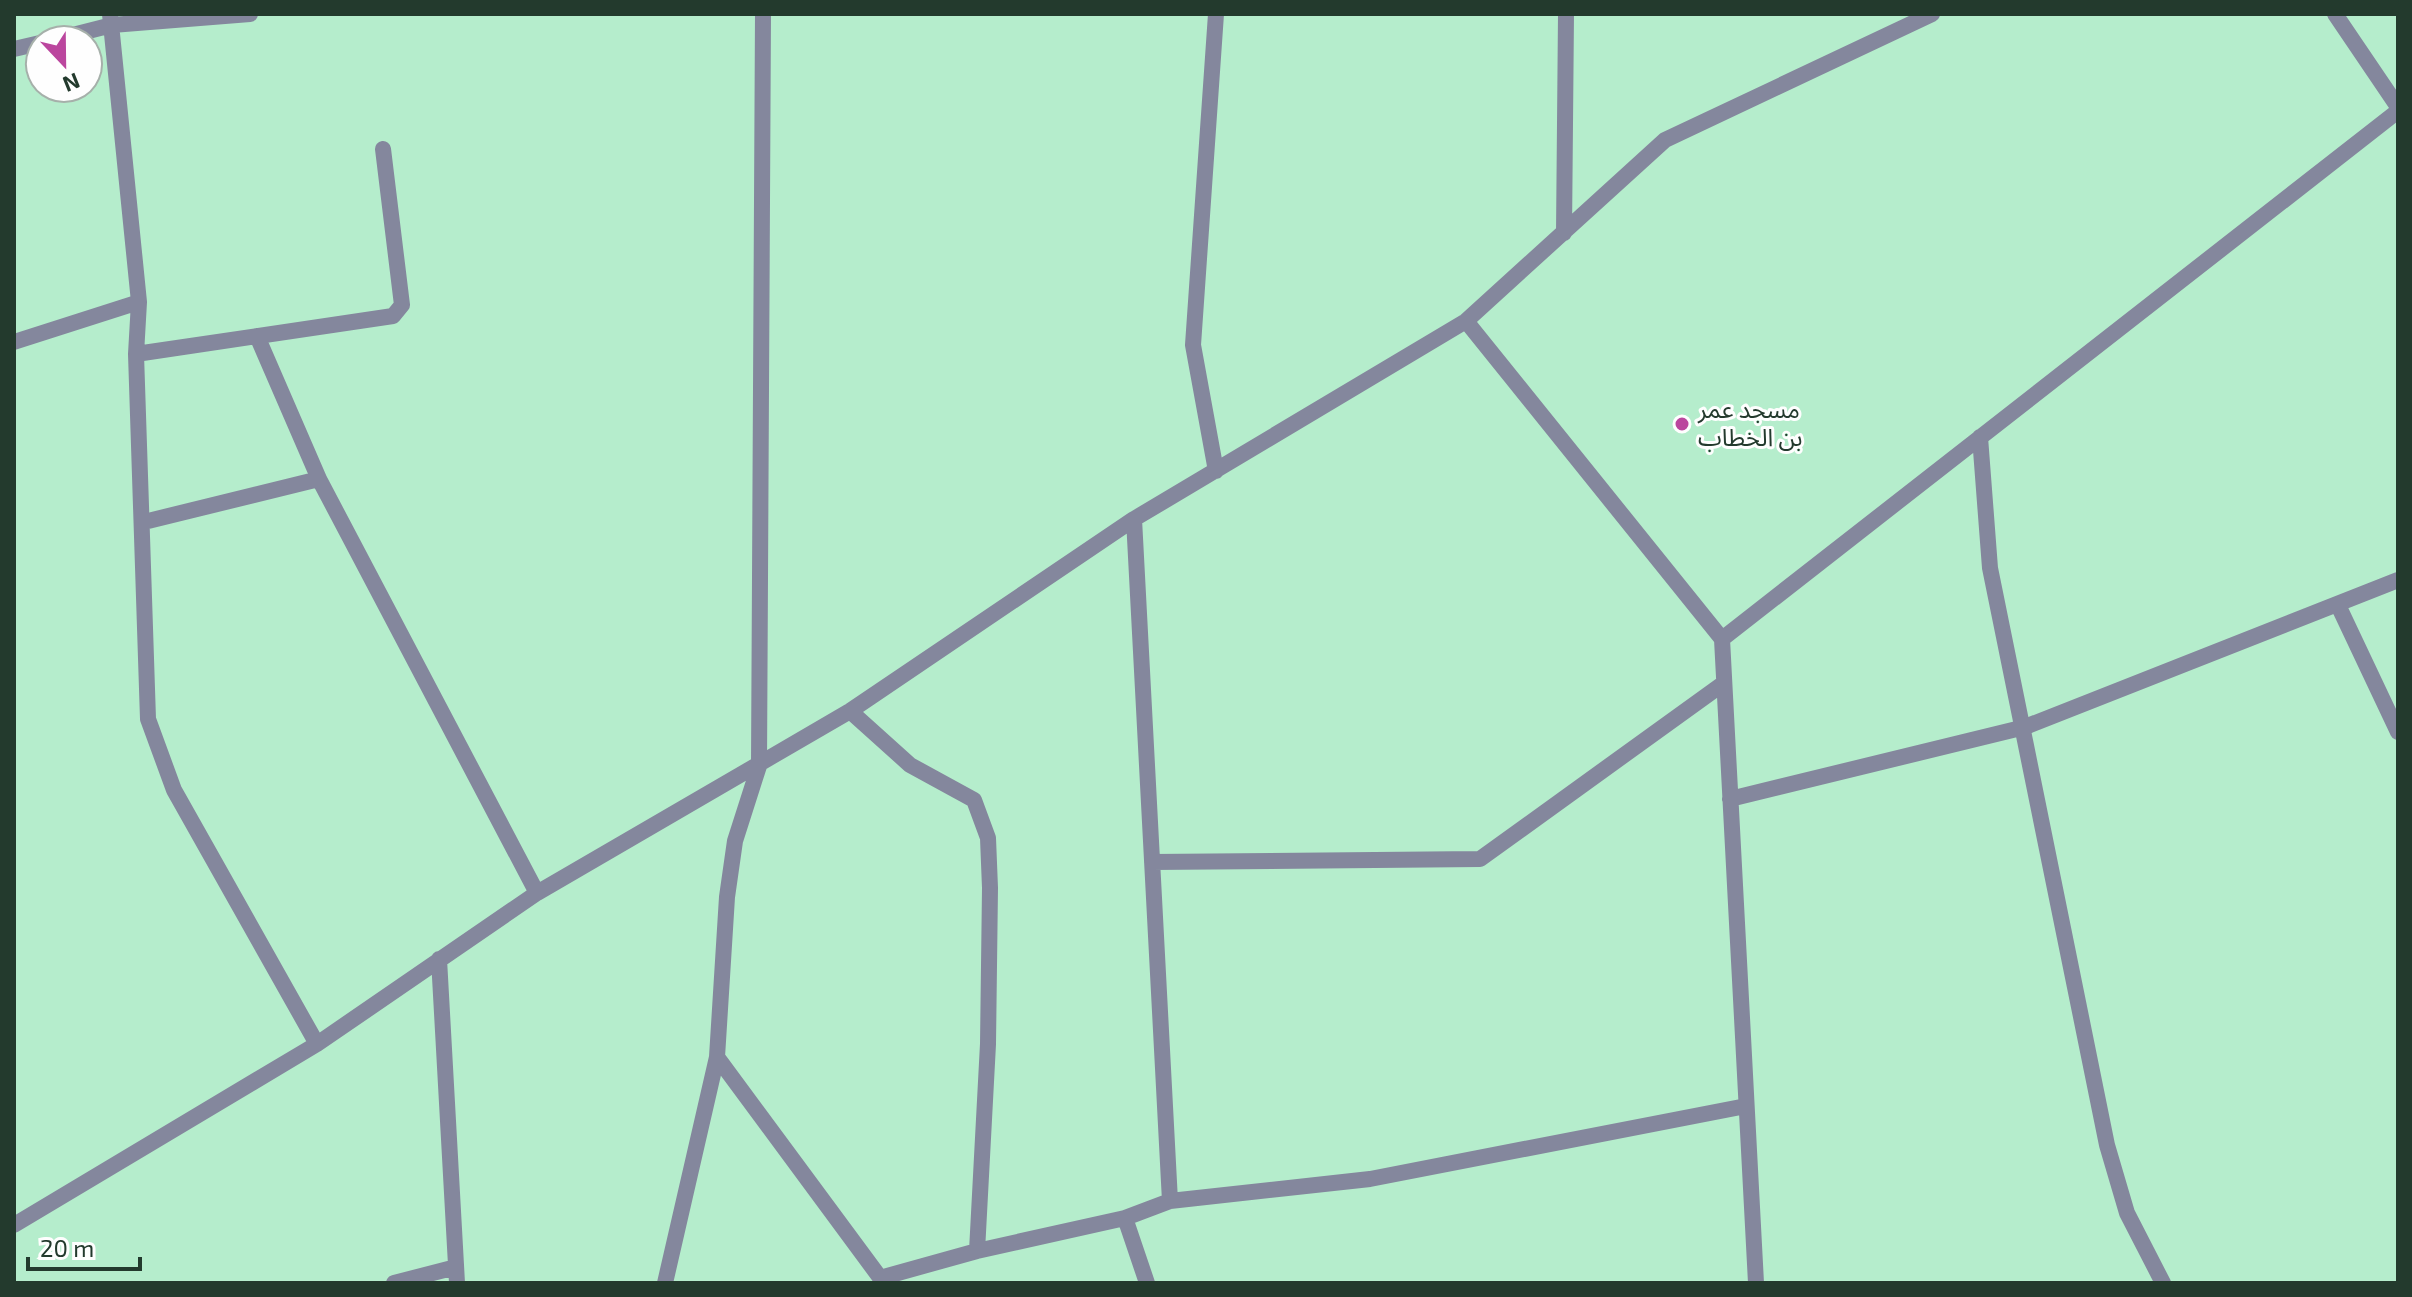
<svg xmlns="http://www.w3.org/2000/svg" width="2412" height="1297" viewBox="0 0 2412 1297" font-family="'Exo 2','Noto Sans Arabic',sans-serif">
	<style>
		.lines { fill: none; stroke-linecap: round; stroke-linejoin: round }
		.minor { stroke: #84879d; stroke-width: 16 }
		.poi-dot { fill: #bb469e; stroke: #fefefe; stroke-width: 3 }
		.labels { text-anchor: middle; stroke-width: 6; stroke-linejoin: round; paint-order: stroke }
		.poi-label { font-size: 24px; fill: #233a2d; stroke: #fefefe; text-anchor: start }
	</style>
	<rect width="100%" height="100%" fill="#b5edcc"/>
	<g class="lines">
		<path class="minor" d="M110,14L139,302L136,354L148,719L174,790L317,1044
			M2335,14L2398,107
			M53,40L112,25L250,14
			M14,49L40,43
			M1564,233L1566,14
			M1466,321L1722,639L1756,1283
			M257,336L319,479L537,893
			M14,342L139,302
			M136,354L393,316L402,305L383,149
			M1980,437L1990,568L2107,1145L2127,1213L2163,1283
			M1216,471L1193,345L1216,14
			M1134,519L1170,1201
			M144,522L319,479
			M2338,605L2398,732
			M1722,639L2398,111
			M850,711L910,765L974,800L988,838L990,888L988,1044L977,1251
			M1730,799L2025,727L2398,580
			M1152,862L1480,859L1724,683
			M439,959L457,1283
			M717,1057L884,1283
			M1125,1218L1147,1283
			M14,1225L317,1044L537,893L850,711L1134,519L1466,321L1665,140L1932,14
			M880,1278L977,1251L1125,1218L1170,1201L1370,1179L1746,1106
			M394,1283L456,1267
			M665,1283L717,1057L727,897L735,841L759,766L763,14"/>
	</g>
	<circle class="poi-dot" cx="1682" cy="424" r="8"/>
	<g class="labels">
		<g class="poi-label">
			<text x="1698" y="418">مسجد عمر<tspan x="1698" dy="28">بن الخطاب</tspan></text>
		</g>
	</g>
	<rect width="2412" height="1297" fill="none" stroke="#233a2d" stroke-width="32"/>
	<g transform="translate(64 64) rotate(158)"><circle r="38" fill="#fefefe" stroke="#a6b0aa" stroke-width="2"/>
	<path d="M0-6L14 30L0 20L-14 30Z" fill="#bb469e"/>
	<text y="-12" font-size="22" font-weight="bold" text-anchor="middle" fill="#233a2d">N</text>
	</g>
	<path d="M28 1257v12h112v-12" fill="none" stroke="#233a2d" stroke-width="4"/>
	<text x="40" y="1257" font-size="24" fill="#233a2d" stroke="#fefefe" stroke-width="6" paint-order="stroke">20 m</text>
</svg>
